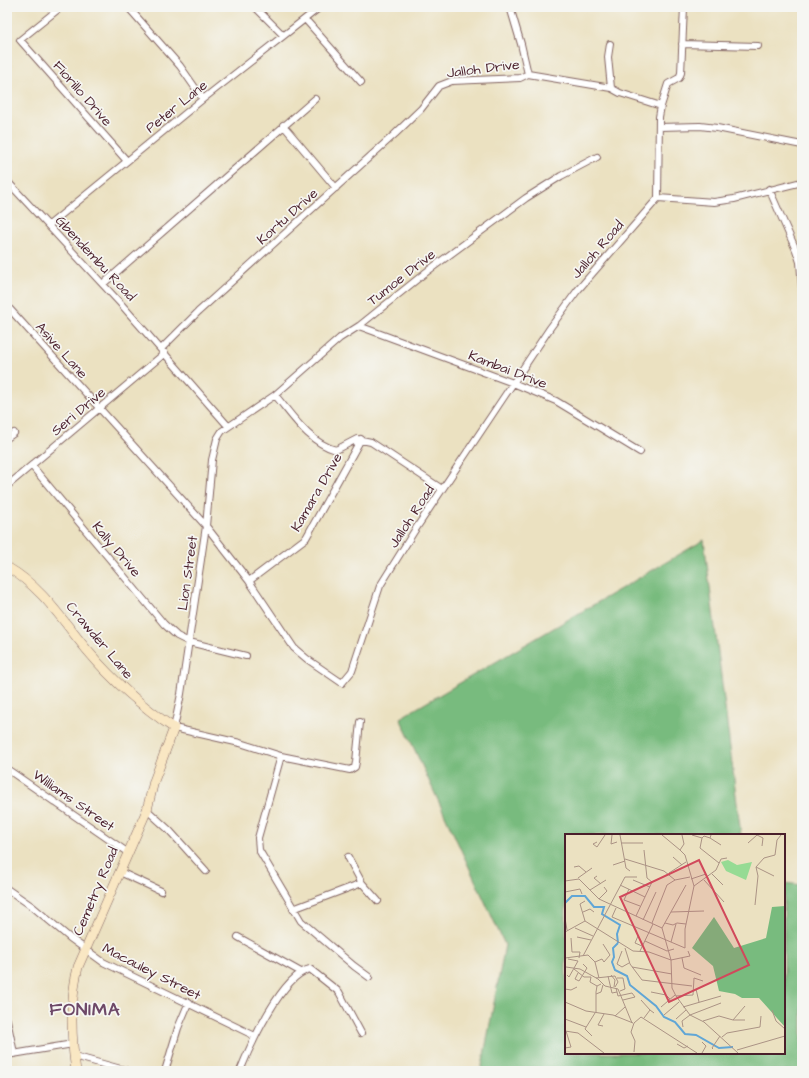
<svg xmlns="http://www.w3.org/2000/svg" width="809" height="1078" viewBox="0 0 809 1078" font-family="'Architects Daughter',sans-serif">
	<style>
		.forest { fill: #78bb7e; stroke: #616d54 }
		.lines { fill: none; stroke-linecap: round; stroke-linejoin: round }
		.street-casing { stroke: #826360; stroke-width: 8 }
		.secondary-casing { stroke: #826360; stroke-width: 10 }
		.street { stroke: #fff; stroke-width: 6 }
		.secondary { stroke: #f9e7c3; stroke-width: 9 }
		.labels { text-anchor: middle; stroke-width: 3.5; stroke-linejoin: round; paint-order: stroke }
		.street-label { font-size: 14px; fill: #4a1f2b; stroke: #f6f6f2 }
		.district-label { font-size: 18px; font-weight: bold; letter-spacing: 1px; fill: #6e4968; stroke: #f6f6f2 }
		.inset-river { fill: none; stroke: #61a6d6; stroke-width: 2 }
		.inset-road { fill: none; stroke: #ab9385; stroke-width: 1 }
		.view { fill: #d1495b; fill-opacity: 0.15; stroke: #d1495b; stroke-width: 2 }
		.inset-edge { fill: none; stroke: #4a1f2b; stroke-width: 2 }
	</style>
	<rect width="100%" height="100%" fill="#f6f6f2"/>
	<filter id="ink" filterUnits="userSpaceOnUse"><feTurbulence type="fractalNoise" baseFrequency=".025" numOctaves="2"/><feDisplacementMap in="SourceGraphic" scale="8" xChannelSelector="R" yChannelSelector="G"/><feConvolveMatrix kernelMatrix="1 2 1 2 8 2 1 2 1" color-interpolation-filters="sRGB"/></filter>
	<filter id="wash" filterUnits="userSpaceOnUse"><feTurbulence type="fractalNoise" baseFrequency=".012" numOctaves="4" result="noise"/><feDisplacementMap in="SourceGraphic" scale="16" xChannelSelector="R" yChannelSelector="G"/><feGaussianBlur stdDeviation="0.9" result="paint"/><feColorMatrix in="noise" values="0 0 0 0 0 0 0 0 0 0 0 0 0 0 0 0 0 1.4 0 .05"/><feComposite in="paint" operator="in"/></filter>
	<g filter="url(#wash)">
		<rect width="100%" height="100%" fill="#ebe1c1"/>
		<path class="forest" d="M704,540L741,835H566V1053H784V883L802,885V1071H481L505,945L400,718Z"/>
	</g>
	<g filter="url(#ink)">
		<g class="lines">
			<defs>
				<path id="street" d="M61,7L20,40L127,161
					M128,7L180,66L203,99
					M255,7L283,35
					M305,19L361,82
					M610,44L608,57L611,88
					M682,44L758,46
					M528,74L611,88L620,93L661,106
					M283,125L336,188
					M659,127L700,126L717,128L802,145
					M7,181L121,304L228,426
					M769,189L796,250L800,262L802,288
					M658,198L659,117L661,106L668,84L679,78L681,73L684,7
					M658,198L714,202L734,199L802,182
					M49,225L203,99L320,7
					M103,284L315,99
					M7,306L206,526L249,581L294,648L307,659L342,683L352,671L380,586L415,530L550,328L577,291L658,198
					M359,326L513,383L556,401L640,452
					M161,349L198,312L395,134L421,109L439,86L452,81L520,78L528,74L521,44L510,7
					M275,395C292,415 309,443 336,450L357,439L371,442L442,489
					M7,438L14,433
					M32,466L164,624L177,636L189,642L246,656
					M7,486L165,353
					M249,581L306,538L361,439
					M360,722L356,762L355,767L350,770L281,756L240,743L174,728L181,694L206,526L212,460L217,439L222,431L275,395L340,338L359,326L425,273L526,198L561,176L597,157
					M281,756L258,838L259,850L301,921L354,966L369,977
					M7,769L127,852
					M147,810L169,830L206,871
					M348,857L362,883L378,901
					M120,872L161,891
					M7,889L33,907L70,938L103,962L255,1036
					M293,909L362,883
					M238,937L301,972
					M7,1020L14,1053
					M7,1055L73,1044
					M74,1056L128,1071
					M165,1071L178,1028L189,1002
					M240,1071C250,1046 282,975 310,969L339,992L361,1033"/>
				<path id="secondary" d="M7,567C42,587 62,620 87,650C113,681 141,706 174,728L154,781L147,810L78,967C70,1000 71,1038 76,1071"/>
			</defs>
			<use href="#street" class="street-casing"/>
			<use href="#secondary" class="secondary-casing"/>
			<use href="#street" class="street"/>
			<use href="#secondary" class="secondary"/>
		</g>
	</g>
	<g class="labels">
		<g class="street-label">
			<text transform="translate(483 68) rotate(-7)" y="5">Jalloh Drive</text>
			<text transform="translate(83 93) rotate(49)" y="5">Fiorillo Drive</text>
			<text transform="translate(176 106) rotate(-39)" y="5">Peter Lane</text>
			<text transform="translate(287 216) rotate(-42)" y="5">Kortu Drive</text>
			<text transform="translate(597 249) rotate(-49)" y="5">Jalloh Road</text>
			<text transform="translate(96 258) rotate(47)" y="5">Gbendembu Road</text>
			<text transform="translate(401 277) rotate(-38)" y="5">Tumoe Drive</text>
			<text transform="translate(62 350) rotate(48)" y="5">Asive Lane</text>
			<text transform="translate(508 369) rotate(21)" y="5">Kambai Drive</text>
			<text transform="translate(78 411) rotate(-40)" y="5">Seri Drive</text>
			<text transform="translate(316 492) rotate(-60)" y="5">Kamara Drive</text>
			<text transform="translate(411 516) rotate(-57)" y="5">Jalloh Road</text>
			<text transform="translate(117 549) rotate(50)" y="5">Kally Drive</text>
			<text transform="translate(187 573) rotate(-82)" y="5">Lion Street</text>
			<text transform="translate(100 640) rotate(50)" y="5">Crawder Lane</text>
			<text transform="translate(74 800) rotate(35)" y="5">Williams Street</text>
			<text transform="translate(95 891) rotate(-67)" y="5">Cemetry Road</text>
			<text transform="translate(152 971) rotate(27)" y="5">Macauley Street</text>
		</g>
		<g class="district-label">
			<text x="85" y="1015">FONIMA</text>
		</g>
	</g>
	<g transform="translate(565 834)">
		<rect width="220" height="220" fill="#ebe1c1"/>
		<path d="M163,26L172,31L187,28L181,46L161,37L156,28Z" fill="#96db94"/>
		<path d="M220,72V193L194,164H177L170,160L154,157L148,132L127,114L149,83L169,114L201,104L207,73Z" fill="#78bb7e"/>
		<path class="inset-river" d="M0,69L7,62H20L29,73H39L37,80L55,91L52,100L53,109M53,109L48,114L49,123L47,128L50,136L62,142L65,151L91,172L99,183L110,188L120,200L131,201L154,214L168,213"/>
		<path class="inset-road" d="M47,1L46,10L52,8M55,1L61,34L65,37M97,1L115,16M117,1L119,10L115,16L120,21L129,52M127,1L137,4L135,14L154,29M192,1L198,4L197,12M137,4L139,2L145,4L146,1M145,4L156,11M32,8L28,10L32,13L40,1M56,9H78M183,9L192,1M108,23L117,31M60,25L99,37L110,46L102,51L87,89M48,31L60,27M9,33L14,32L21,38M191,33L209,42M104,39L121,28M147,40L158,51M32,42L29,44L36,50M13,44L27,34M126,45L141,40M68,46L85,53M110,46L125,43M139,46L159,68M0,47L14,45L34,65L97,94M55,51L80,63M129,52L151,36L156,25L162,24M64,55L59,66L75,72M25,56L41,46M0,58L15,55L17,60M34,65L42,57L39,53M20,67L15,70L20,87M190,71L193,42L191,33L199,24L210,21L212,6L216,1M51,74L47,83L120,114V95L129,52M18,78L25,75L29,78M106,78L139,77M71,82L87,48L82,44L79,16M0,84L2,96M78,86L91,58M100,89L108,91L112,89L121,90M10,94L28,102M97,94L106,126L107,154L111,162L125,181L139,188L173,219M97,94L121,51M0,98L20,87L68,117L84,118L106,126L125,122L123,117M73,102L70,109L77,112M12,103L26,106M6,104L7,118H15L14,124M80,107L102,117L109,115M106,108L111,90M60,114L65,130L77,146L127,152M57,117L52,130L57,133L64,129M75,117L88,90M18,122L60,43H72M0,124L23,121L30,128L37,125L39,128L45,121L38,110M117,124L119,134L136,141M30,128L34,144M1,133L15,135L33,145L40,152L53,155L67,189M67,133L107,140M9,135L19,143H26L25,148L32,152M13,139L10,145L14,147L22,134L18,130M2,141L4,143L13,127L3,125M46,141L50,146L49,153M43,142L47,159L52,158L51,154M0,143V157M31,144L50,142L53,148L50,153M52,144H58L60,155L55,157M0,155L6,156L12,153M131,155L134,168M52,158L53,162L67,159L70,163L58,166M86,158L101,161L105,165M31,160L36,158L38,151M111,162L128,161L129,144L138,147M76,166L85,176M0,168L21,177L48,181L68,189M96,173L110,161M118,173L156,162M207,176L211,187L220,195M31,179V158L32,152L36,150M99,181L114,168M50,182L60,173M79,184L85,176L89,179M0,185L21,193M111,185L121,176M168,186L180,172M138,187L154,182L168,186H180M38,192L33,191L39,180M118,193L117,187L125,181L156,169M0,197L13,199L39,219M27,202L20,195L30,179M157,203L162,199L195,193L196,182M137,208L141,212L137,219M112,210L119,214L123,212M0,214L6,213L1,197M148,215L147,214L155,202M172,216L220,202M69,218L70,207L66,198L69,189L76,183L132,219"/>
		<path class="view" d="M134,26L184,131L104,168L55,63Z"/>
		<rect width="220" height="220" class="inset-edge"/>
	</g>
	<rect width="809" height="1078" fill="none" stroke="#f6f6f2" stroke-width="24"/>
</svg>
